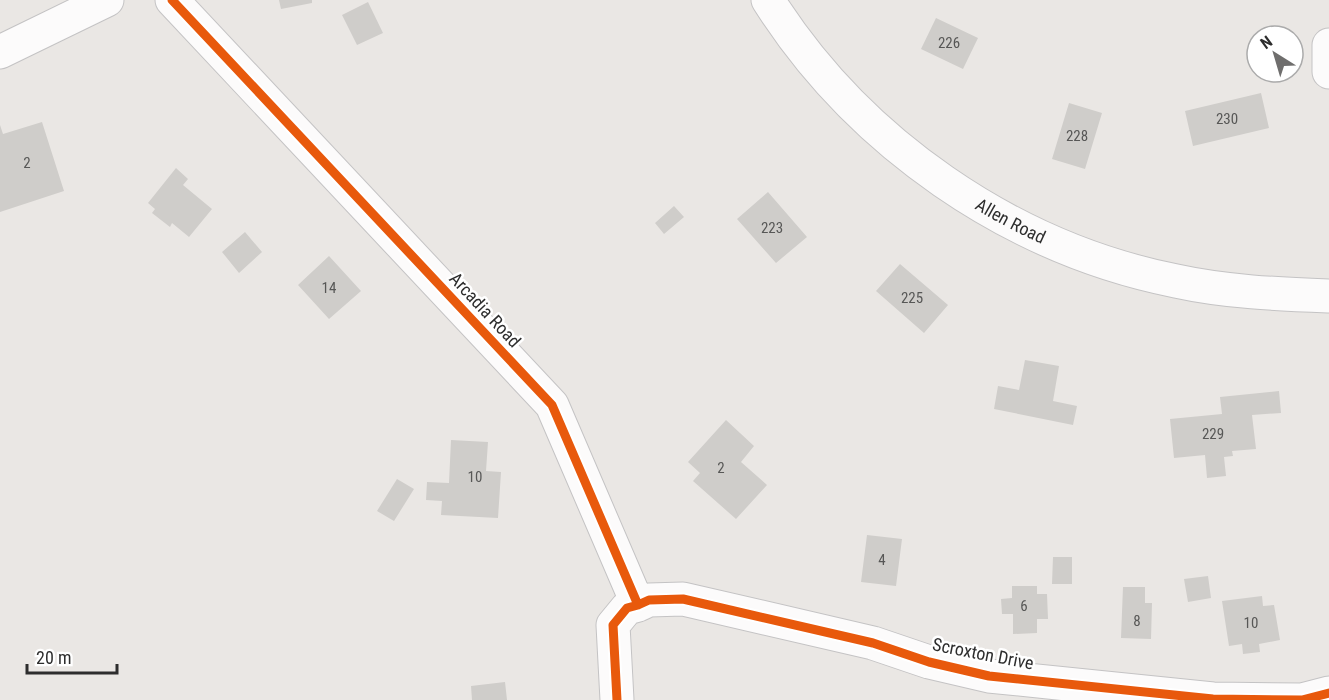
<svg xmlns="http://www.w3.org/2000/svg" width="1329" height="700" viewBox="0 0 1329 700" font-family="'Roboto Condensed',sans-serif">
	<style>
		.building { fill: #cfcdca }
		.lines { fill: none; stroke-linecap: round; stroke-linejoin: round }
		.street-casing { stroke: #c4c3c4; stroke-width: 35 }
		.secondary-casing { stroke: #c4c3c4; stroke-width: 35 }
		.street { stroke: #fcfbfb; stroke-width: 33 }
		.secondary { stroke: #fcfbfb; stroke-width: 33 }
		.cycleway-casing { stroke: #fff; stroke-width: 13 }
		.cycleway { stroke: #e8590c; stroke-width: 9 }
		.labels { text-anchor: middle; stroke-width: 5; stroke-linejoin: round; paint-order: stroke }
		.number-label { font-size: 15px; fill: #575756 }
		.street-label { font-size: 18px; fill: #2d2d2d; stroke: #fff }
	</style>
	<rect width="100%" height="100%" fill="#eae7e4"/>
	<path class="building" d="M279,0H312V3L281,9Z
		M368,2L383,33L357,45L342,15Z
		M936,18L978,38L963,69L921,49Z
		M1261,93L1269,128L1193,146L1185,111Z
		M1069,103L1102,113L1085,169L1052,159Z
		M42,122L64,191L0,212V125L3,134Z
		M176,168L188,179L183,185L212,209L189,237L172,223L170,227L152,213L155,209L148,203Z
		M768,192L807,237L776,263L737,219Z
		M674,206L684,217L664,234L655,223Z
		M245,232L262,252L239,273L222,252Z
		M329,256L361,291L329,319L298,285Z
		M900,264L948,305L924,333L876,291Z
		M1025,360L1059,366L1053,401L1077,406L1073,425L994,409L998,386L1019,390Z
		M1279,391L1281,413L1252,415L1256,449L1232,451L1233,456L1224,457L1226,476L1207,478L1205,455L1174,458L1170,419L1222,414L1220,397Z
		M726,420L754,446L741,462L767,485L736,519L693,481L700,473L688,462Z
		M451,440L488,442L486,471L501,472L498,518L441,515L442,501L426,500L427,482L449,483Z
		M397,479L414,489L394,521L377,511Z
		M867,535L902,539L896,586L861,582Z
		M1053,557H1072V584H1052Z
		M1208,576L1211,598L1188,602L1184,579Z
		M1012,586H1037V594H1047L1048,619H1037V633L1013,634V614H1002L1001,599L1012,598Z
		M1123,587H1145V603H1152L1151,639L1121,638Z
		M1262,596L1263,606L1274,605L1280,640L1259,644L1260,652L1243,654L1242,644L1229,646L1222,601Z
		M505,682L507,700H472L471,686Z"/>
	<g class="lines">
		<defs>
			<path id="street" d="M172,0L552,405L638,605L627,608L613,625L617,700
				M1329,45V72
				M0,52L107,0
				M638,605L649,600L683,599L873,643L929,662L989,676L1213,699L1302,700L1329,693"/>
			<g id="secondary">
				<path id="s1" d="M768,0C858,142 1010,248 1176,281C1226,292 1278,294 1329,296"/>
			</g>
		</defs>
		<use href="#street" class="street-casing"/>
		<use href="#secondary" class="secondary-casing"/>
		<use href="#street" class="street"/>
		<use href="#secondary" class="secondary"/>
		<defs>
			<path id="cycleway" d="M172,0L552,405L638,605L627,608L613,625L617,700
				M638,605L649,600L683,599L873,643L929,662L989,676L1213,699L1302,700L1329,693"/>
		</defs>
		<use href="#cycleway" class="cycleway-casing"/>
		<use href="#cycleway" class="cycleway"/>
	</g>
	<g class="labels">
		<g class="number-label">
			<text x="949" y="48">226</text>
			<text x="1227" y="124">230</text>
			<text x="1077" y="141">228</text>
			<text x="27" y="168">2</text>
			<text x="772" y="233">223</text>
			<text x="329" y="293">14</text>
			<text x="912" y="303">225</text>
			<text x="1213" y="439">229</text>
			<text x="721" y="473">2</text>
			<text x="475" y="482">10</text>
			<text x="882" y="565">4</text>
			<text x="1024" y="611">6</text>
			<text x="1137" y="626">8</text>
			<text x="1251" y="628">10</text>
		</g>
		<g class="street-label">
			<text dy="6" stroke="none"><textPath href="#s1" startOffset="332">Allen Road</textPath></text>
			<text transform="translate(485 310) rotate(47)" y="6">Arcadia Road</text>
			<text transform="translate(983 654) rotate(11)" y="6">Scroxton Drive</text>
		</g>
	</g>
	<g transform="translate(1275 54) rotate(323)"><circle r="28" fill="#ffffff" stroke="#ababab" stroke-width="1.5"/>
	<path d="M0-4.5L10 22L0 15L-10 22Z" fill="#6f6e6d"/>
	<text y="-9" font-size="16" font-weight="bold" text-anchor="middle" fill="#2d2d2d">N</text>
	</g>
	<path d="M27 664v9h90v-9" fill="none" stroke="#2d2d2d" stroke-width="3"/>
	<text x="36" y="664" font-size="18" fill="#2d2d2d" stroke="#ffffff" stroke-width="4.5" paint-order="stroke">20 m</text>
</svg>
